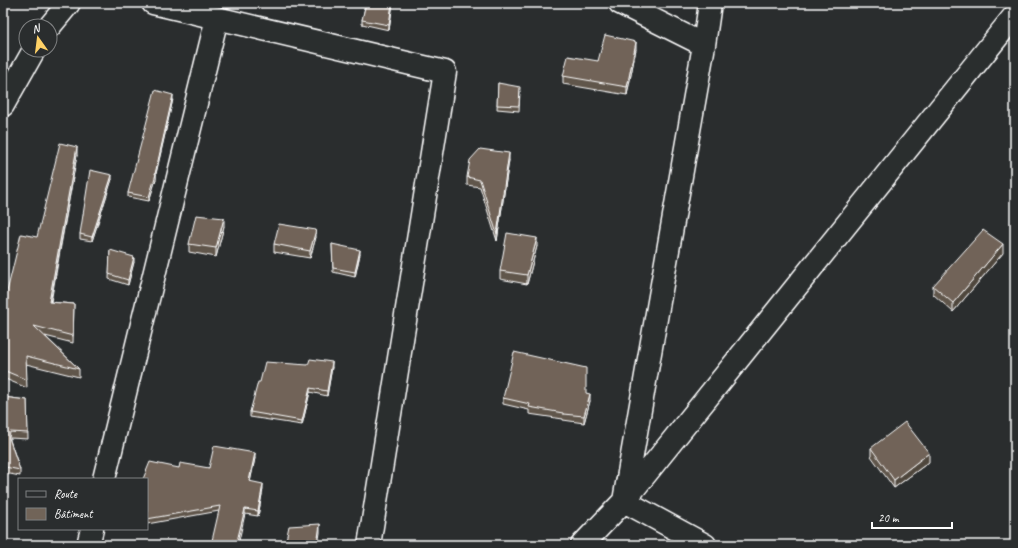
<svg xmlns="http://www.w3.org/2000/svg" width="1018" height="548" viewBox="0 0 1018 548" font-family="Caveat,sans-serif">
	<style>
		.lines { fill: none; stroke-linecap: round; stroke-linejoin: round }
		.minor-casing { stroke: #fff; stroke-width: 25 }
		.minor { stroke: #2a2d2e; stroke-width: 22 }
		.wall { fill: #61564c; stroke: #fff }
		.shaded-wall { fill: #4f463e; stroke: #fff }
		.building { fill: #716458; stroke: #fff }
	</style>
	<rect width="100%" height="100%" fill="#2a2d2e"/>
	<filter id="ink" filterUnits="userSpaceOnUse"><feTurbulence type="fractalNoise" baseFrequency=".025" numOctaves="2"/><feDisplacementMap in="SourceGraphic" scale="8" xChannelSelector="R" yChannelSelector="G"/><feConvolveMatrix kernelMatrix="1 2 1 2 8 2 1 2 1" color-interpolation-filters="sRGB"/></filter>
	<g filter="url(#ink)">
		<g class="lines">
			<defs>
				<path id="minor" d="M153,3L445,72L369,545
					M620,3L704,45
					M50,26L69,3
					M3,105L34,50
					M104,479L217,18
					M88,545L92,529
					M582,545L624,501L1015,15
					M705,545L624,501L704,45L710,3"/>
			</defs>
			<use href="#minor" class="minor-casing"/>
			<use href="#minor" class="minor"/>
		</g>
		<path class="wall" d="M229,3H254L253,5L229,4Z
			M366,3H393L389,30L362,24V20Z
			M636,49L627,95L563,84V76L598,61Z
			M498,83L520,91L519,111L497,109Z
			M173,99L156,174V179L149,201L128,197V193Z
			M77,155L51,302L74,304L73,343L45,336L79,369V377L26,364L27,388L3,378V308Z
			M509,160L497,241L480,187L467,185V177Z
			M112,179L92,241L80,239V234Z
			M224,226L216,257L189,252V244Z
			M316,237L310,258L274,252V244Z
			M332,244L360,254L355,277L333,272Z
			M537,246L527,284L500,279V271Z
			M110,250L134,262L128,285L109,279Z
			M1003,253L953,312L933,294V286Z
			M332,367L327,396L310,392L302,425L250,417V412L260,382Z
			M586,393L590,401L584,423L563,420V419L529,414V410L503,404V398Z
			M3,397L27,400L28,439L10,438V440L20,470V476L5,473Z
			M871,448L929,462L894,488L871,456Z
			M255,458L250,482L263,489L258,516L245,514L219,511L147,524V479L179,468H209Z"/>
		<path class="shaded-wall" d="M392,3H393L389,30V25Z
			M636,42V49L627,95V87Z
			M173,95V99L155,177L156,174V179L149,201V197Z
			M77,147V155L49,309V302Z
			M509,153V160L497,241V234Z
			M112,175V179L92,241V237Z
			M224,218V226L216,257V248Z
			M316,230V237L310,258V251Z
			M537,238V246L527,284V275Z
			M1003,244V253L953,312V303Z
			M360,250V254L355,277V272Z
			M134,257V262L128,285V280Z
			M332,362V367L327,396V391Z
			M310,388V392L302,425V421Z
			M590,394V401L584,423V416Z
			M255,453V458L249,487V481Z
			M929,453V462L894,488V480Z
			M5,467V473L3,489V483Z
			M263,484V489L258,516V511Z
			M245,509V514L238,545H236Z
			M320,524V533L318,545H317Z"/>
		<path class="building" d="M366,3H392L389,25L362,20Z
			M605,35L636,42L627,87L563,76L568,56L598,61Z
			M498,83L520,87L519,106L497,105Z
			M155,90L173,95L155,174H156L149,197L128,193Z
			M60,143L77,147L49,302L74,304L73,336L34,326L79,369L26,356L27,380L3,370V308L21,234L37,237Z
			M480,149L509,153L497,234L480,180L467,177L470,160Z
			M90,170L112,175L92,237L80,234Z
			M196,215L224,218L216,248L189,244Z
			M279,224L316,230L310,251L274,244Z
			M983,230L1003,244L953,303L933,286Z
			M507,233L537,238L527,275L500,271Z
			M332,244L360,250L355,272L333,268Z
			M110,250L134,257L128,280L109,274Z
			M514,352L586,368V393L590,394L584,416L563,414V413L529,407L530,404L503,398Z
			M310,359L332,362L327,391L310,388L302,421L250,412L258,382H260L265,362L308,365Z
			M3,397L27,400L28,433L10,432L9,438L20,470L5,467L3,483Z
			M905,422L929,453L894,480L871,448Z
			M214,446L255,453L249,481L263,484L258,511L245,509L236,545H211L220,506L147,519V479H143L150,462L179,468L180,463L209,468Z
			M320,524L317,545H285L289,526Z"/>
	</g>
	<rect width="1018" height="548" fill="none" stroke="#2a2d2e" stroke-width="16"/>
	<rect x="8" y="8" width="1002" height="532" fill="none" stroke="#fff" stroke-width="1.5" filter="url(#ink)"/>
	<rect x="18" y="478" width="130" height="52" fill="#2a2d2e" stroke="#7f8182"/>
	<rect x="26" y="491" width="20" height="6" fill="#2a2d2e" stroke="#7f8182"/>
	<text x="54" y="498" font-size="12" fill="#ffffff">Route</text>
	<rect x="26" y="508" width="20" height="12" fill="#716458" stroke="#7f8182"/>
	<text x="54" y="518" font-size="12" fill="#ffffff">Bâtiment</text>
	<g transform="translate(38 38) rotate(346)"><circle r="19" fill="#2a2d2e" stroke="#7f8182"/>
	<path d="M0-3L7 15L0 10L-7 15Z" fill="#ffd166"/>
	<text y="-6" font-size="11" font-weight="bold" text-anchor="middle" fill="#ffffff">N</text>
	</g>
	<path d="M872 522v6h80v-6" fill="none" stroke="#ffffff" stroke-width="2"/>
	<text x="878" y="522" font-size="12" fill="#ffffff" stroke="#2a2d2e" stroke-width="3" paint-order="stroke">20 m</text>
</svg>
